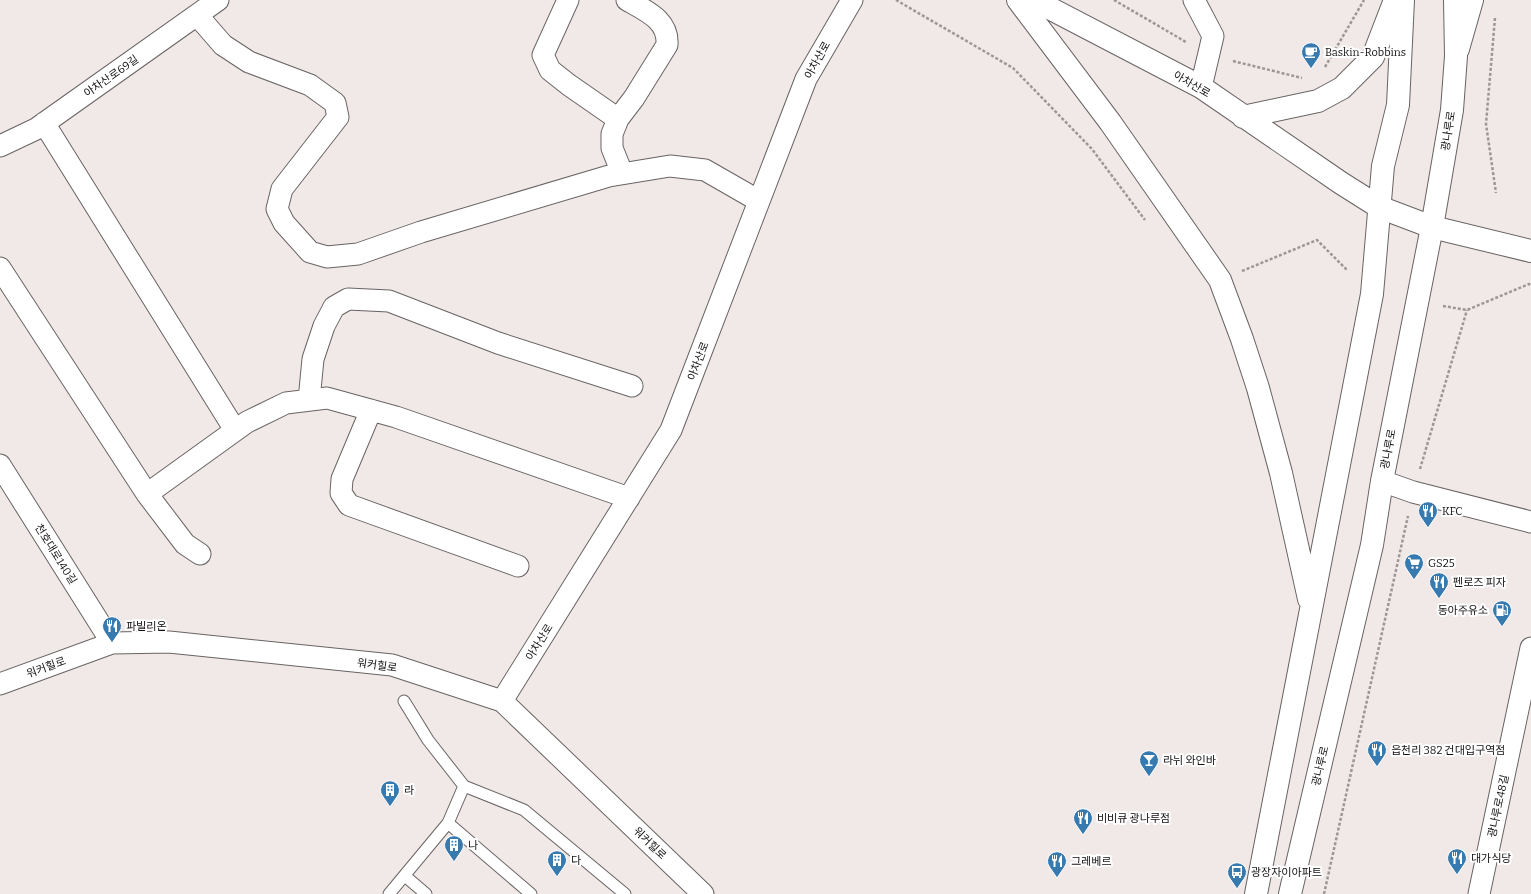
<svg xmlns="http://www.w3.org/2000/svg" width="1531" height="894" viewBox="0 0 1531 894" font-family="Bitter,'Noto Sans KR',serif">
	<style>
		.lines { fill: none; stroke-linecap: round; stroke-linejoin: round }
		.service-casing { stroke: #696363; stroke-width: 13 }
		.minor-casing { stroke: #696363; stroke-width: 23 }
		.tertiary-casing { stroke: #696363; stroke-width: 24 }
		.secondary-casing { stroke: #696363; stroke-width: 24 }
		.path { stroke: #9c9796; stroke-width: 2.5; stroke-dasharray: 3 2; stroke-linecap: butt }
		.service { stroke: #fff; stroke-width: 11 }
		.minor { stroke: #fff; stroke-width: 21 }
		.tertiary { stroke: #fff; stroke-width: 22 }
		.secondary { stroke: #fff; stroke-width: 22 }
		.labels { text-anchor: middle; stroke-width: 4; stroke-linejoin: round; paint-order: stroke }
		.poi-label { font-size: 11px; fill: #141111; stroke: #fff; text-anchor: start }
		.street-label { font-size: 11px; fill: #141111; stroke: #fff }
	</style>
	<rect width="100%" height="100%" fill="#f0e9e8"/>
	<g class="lines">
		<defs>
			<path id="service" d="M404,701L428,740L464,786L524,810L625,894
				M448,823L531,894
				M405,876L426,894
				M389,894L448,823L464,786"/>
			<path id="minor" d="M568,0L543,55L550,70L569,85L618,119
				M1194,0L1213,36L1201,87
				M197,15L223,45L249,62L310,85L335,103L338,117L282,189L277,209L284,223L310,252L327,257L358,254L421,232L609,176L670,166L705,170L759,201
				M44,123L235,430
				M0,146L36,129L218,0
				M622,173L612,148V134L618,119L634,98L667,45C669,20 646,11 627,0
				M0,268L147,494L247,422L286,403L327,398L396,417L629,498
				M309,400L313,359L324,326L334,307L348,299L389,301L498,343L632,386
				M371,410L342,479L341,493L349,505L518,566
				M0,465L112,643
				M1382,481L1413,492L1531,522
				M147,494L185,544L200,554
				M0,684L112,643L169,642L392,665L502,701L703,894
				M502,701L671,430L806,79L852,0
				M1479,894L1531,648"/>
			<path id="tertiary" d="M1458,49L1472,0"/>
			<path id="secondary" d="M1018,0L1110,122L1220,280L1242,339L1258,388L1281,473L1309,599
				M1034,0L1201,87L1341,183L1379,207L1432,227L1531,251
				M1243,117L1318,101L1342,88L1373,57L1395,0
				M1256,894L1372,294L1383,166L1398,105L1403,0
				M1290,894L1372,545L1382,481L1432,227L1452,110L1456,56L1455,0"/>
		</defs>
		<use href="#service" class="service-casing"/>
		<use href="#minor" class="minor-casing"/>
		<use href="#tertiary" class="tertiary-casing"/>
		<use href="#secondary" class="secondary-casing"/>
		<path class="path" d="M896,0L1013,68L1092,149L1145,220
			M1114,0L1186,42
			M1495,18L1486,124L1496,193
			M1233,61L1302,78
			M1325,67L1364,0
			M1242,271L1317,240L1348,271
			M1443,306L1467,310L1529,284L1531,285
			M1420,469L1467,310
			M1324,894L1408,516"/>
		<use href="#service" class="service"/>
		<use href="#minor" class="minor"/>
		<use href="#tertiary" class="tertiary"/>
		<use href="#secondary" class="secondary"/>
	</g>
	<defs>
		<symbol id="cafe-pin" viewBox="-11 -11 22 30"><path d="M0 17L-7.5 6A9.5 9.5 0 1 1 7.5 6Z" fill="#377ab0" stroke="#fff"/><path d="M-5.5-4.5H6V0H3Q3 3.5 0 3.5H-2.5Q-5.5 3.5-5.5 0ZM3-3.2v2h1.7v-2ZM-6 4.5H4V6H-6Z" fill="#fff"/></symbol>
		<symbol id="restaurant-pin" viewBox="-11 -11 22 30"><path d="M0 17L-7.5 6A9.5 9.5 0 1 1 7.5 6Z" fill="#377ab0" stroke="#fff"/><path d="M-5-6h1v4h1v-4h1v4h1v-4h1v5L-1.5 .5V6h-2V.5L-5-1ZM5-6V6H3V1.5H1.5Q1.5-4 5-6Z" fill="#fff"/></symbol>
		<symbol id="supermarket-pin" viewBox="-11 -11 22 30"><path d="M0 17L-7.5 6A9.5 9.5 0 1 1 7.5 6Z" fill="#377ab0" stroke="#fff"/><path d="M-6-5.5h2.5l.6 2H6L4.5 2H-2.5L-4.4-4H-6ZM-1.5 3.2a1.3 1.3 0 1 0 .1 0ZM3 3.2a1.3 1.3 0 1 0 .1 0Z" fill="#fff"/></symbol>
		<symbol id="fuel-pin" viewBox="-11 -11 22 30"><path d="M0 17L-7.5 6A9.5 9.5 0 1 1 7.5 6Z" fill="#377ab0" stroke="#fff"/><path d="M-5.5-6h7V0h2V4h1.3V-2.5L3-4.5l.8-.8L6-3V5H2.5V1h-1V6h-7ZM-4.2-4.7v3.2H.2V-4.7Z" fill="#fff"/></symbol>
		<symbol id="bar-pin" viewBox="-11 -11 22 30"><path d="M0 17L-7.5 6A9.5 9.5 0 1 1 7.5 6Z" fill="#377ab0" stroke="#fff"/><path d="M-6-5H6L.8 .8V4.5H3.5V6h-7V4.5H-.8V.8Z" fill="#fff"/></symbol>
		<symbol id="building-pin" viewBox="-11 -11 22 30"><path d="M0 17L-7.5 6A9.5 9.5 0 1 1 7.5 6Z" fill="#377ab0" stroke="#fff"/><path d="M-4-6H4V6H1V3H-1V6H-4ZM-2.5-4.3h1.7v1.8h-1.7ZM.8-4.3h1.7v1.8H.8ZM-2.5-1h1.7V.8h-1.7ZM.8-1h1.7V.8H.8Z" fill="#fff"/></symbol>
		<symbol id="bus-pin" viewBox="-11 -11 22 30"><path d="M0 17L-7.5 6A9.5 9.5 0 1 1 7.5 6Z" fill="#377ab0" stroke="#fff"/><path d="M-5-6H5V4H4V6H2V4H-2V6H-4V4H-5ZM-3.5-4V0h7V-4ZM-3.5 1.2v1.5H-2V1.2ZM2 1.2v1.5H3.5V1.2Z" fill="#fff"/></symbol>
	</defs>
	<g fill-rule="evenodd">
		<use href="#cafe-pin" x="1300" y="41" width="22" height="30"/>
		<use href="#restaurant-pin" x="1417" y="500" width="22" height="30"/>
		<use href="#supermarket-pin" x="1403" y="552" width="22" height="30"/>
		<use href="#restaurant-pin" x="1428" y="571" width="22" height="30"/>
		<use href="#fuel-pin" x="1491" y="599" width="22" height="30"/>
		<use href="#restaurant-pin" x="101" y="615" width="22" height="30"/>
		<use href="#restaurant-pin" x="1366" y="739" width="22" height="30"/>
		<use href="#bar-pin" x="1138" y="749" width="22" height="30"/>
		<use href="#building-pin" x="379" y="779" width="22" height="30"/>
		<use href="#restaurant-pin" x="1072" y="807" width="22" height="30"/>
		<use href="#building-pin" x="443" y="834" width="22" height="30"/>
		<use href="#restaurant-pin" x="1446" y="847" width="22" height="30"/>
		<use href="#building-pin" x="546" y="849" width="22" height="30"/>
		<use href="#restaurant-pin" x="1046" y="850" width="22" height="30"/>
		<use href="#bus-pin" x="1226" y="861" width="22" height="30"/>
	</g>
	<g class="labels">
		<g class="poi-label">
			<text x="1325" y="56">Baskin-Robbins</text>
			<text x="1442" y="515">KFC</text>
			<text x="1428" y="567">GS25</text>
			<text x="1453" y="586">펜로즈 피자</text>
			<text x="1488" y="614" text-anchor="end">동아주유소</text>
			<text x="126" y="630">파빌리온</text>
			<text x="1391" y="754">읍천리 382 건대입구역점</text>
			<text x="1163" y="764">라뉘 와인바</text>
			<text x="404" y="794">라</text>
			<text x="1097" y="822">비비큐 광나루점</text>
			<text x="468" y="849">나</text>
			<text x="1471" y="862">대가식당</text>
			<text x="571" y="864">다</text>
			<text x="1071" y="865">그레베르</text>
			<text x="1251" y="876">광장자이아파트</text>
		</g>
		<g class="street-label">
			<text transform="translate(817 60) rotate(-61)" y="4">아차산로</text>
			<text transform="translate(111 76) rotate(-35)" y="4">아차산로69길</text>
			<text transform="translate(1192 84) rotate(30)" y="4">아차산로</text>
			<text transform="translate(1448 131) rotate(-81)" y="4">광나루로</text>
			<text transform="translate(698 361) rotate(-69)" y="4">아차산로</text>
			<text transform="translate(1388 449) rotate(-79)" y="4">광나루로</text>
			<text transform="translate(56 554) rotate(58)" y="4">천호대로140길</text>
			<text transform="translate(539 642) rotate(-58)" y="4">아차산로</text>
			<text transform="translate(377 665) rotate(8)" y="4">워커힐로</text>
			<text transform="translate(46 667) rotate(-20)" y="4">워커힐로</text>
			<text transform="translate(1320 766) rotate(-77)" y="4">광나루로</text>
			<text transform="translate(1498 806) rotate(-78)" y="4">광나루로48길</text>
			<text transform="translate(650 843) rotate(44)" y="4">워커힐로</text>
		</g>
	</g>
</svg>
